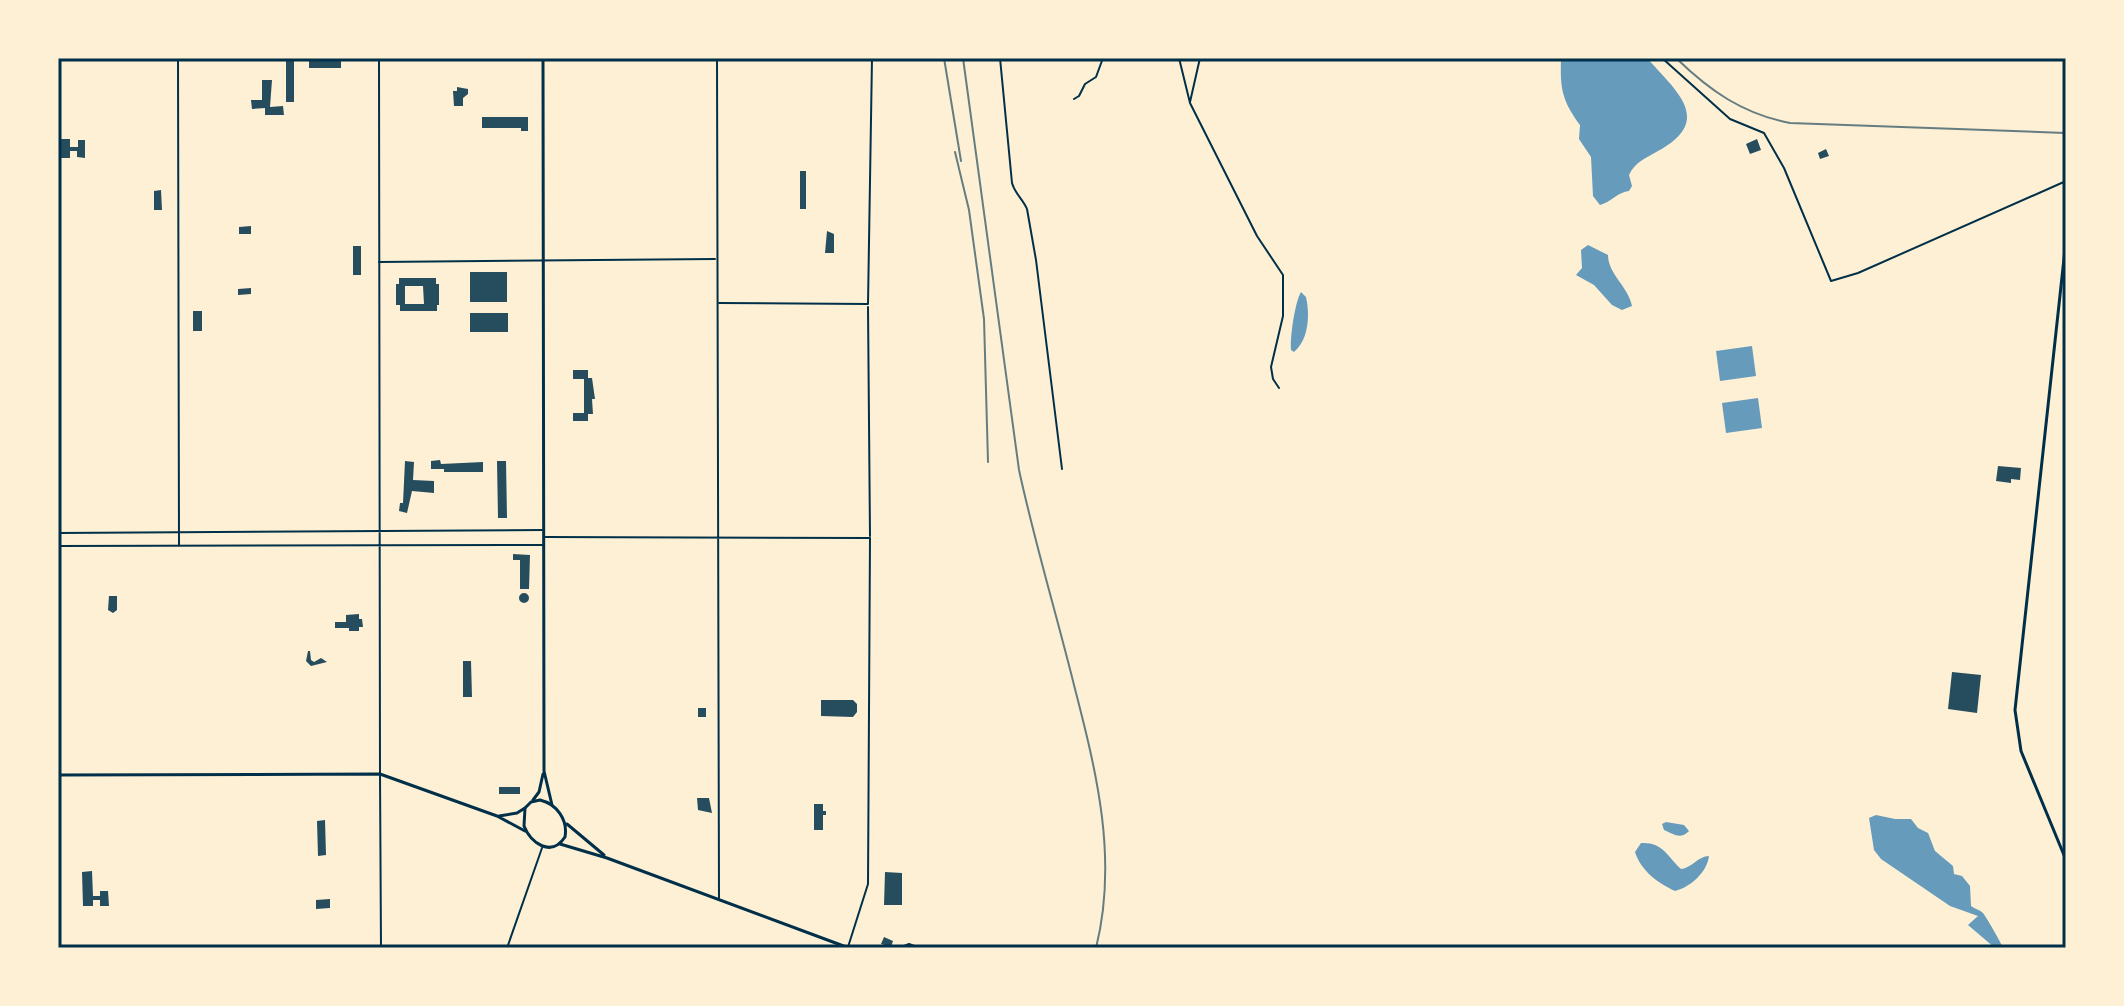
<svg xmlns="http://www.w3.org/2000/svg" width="2124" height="1006" viewBox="0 0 2124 1006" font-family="Montserrat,sans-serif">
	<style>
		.water { fill: #669bbc }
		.building { fill: #264d5e; fill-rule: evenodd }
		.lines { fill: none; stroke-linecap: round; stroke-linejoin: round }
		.minor { stroke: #003049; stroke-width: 2 }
		.tertiary { stroke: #003049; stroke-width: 2 }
		.secondary { stroke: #003049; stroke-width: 3 }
		.primary { stroke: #003049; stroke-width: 3 }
		.tram { stroke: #657d81; stroke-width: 2 }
		.rail { stroke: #657d81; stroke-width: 2 }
		.neatline { fill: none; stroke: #003049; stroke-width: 3 }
	</style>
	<rect width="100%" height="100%" fill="#fdf0d5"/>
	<path class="water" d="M1561,58H1647C1677,92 1714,120 1658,151C1646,158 1635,162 1629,175L1632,186L1629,191C1618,192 1611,202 1600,205L1593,196L1591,157L1579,139L1580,125C1562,100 1560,89 1561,58Z
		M1588,245L1608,255C1608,274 1628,286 1632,306L1622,310L1612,305L1594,285L1576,275L1582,268L1581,250Z
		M1301,292L1306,297C1310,314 1309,340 1294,352L1291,350C1290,337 1295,302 1301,292Z
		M1752,346L1756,376L1720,381L1716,351Z
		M1758,398L1762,428L1726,433L1722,403Z
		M1876,815L1895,819H1911L1918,828L1928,833L1935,851L1953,866L1954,874L1962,876L1970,886L1971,906C1975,909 1980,910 1983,913C1986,917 2002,944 2003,948H1995L1968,925L1978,916L1950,906L1881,859L1874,850L1869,818Z
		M1666,822L1684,825L1689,831C1680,840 1674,834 1664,830L1662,824Z
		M1641,843C1663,842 1667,856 1681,869C1692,868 1698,856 1709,856C1707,872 1691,887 1675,891C1658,883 1641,871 1635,852Z"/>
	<path class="building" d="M309,58H341V68H309Z
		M286,60H294V102H286Z
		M262,80H272L270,107L283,106L284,115H265V108L252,109L251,100H262Z
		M457,87L468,89V94L463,98V106H454L453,91H457Z
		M482,117H528V131H521V128H482Z
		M61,139H70V147H78V140H85V158L77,157V151H70V158H60Z
		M1757,139L1761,150L1750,154L1746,144Z
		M1826,149L1829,156L1820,159L1818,153Z
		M800,171H806V209H800Z
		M161,190L162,210H154V191Z
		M251,226V234H239V227Z
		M827,231L834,234V253H825Z
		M353,246H361V275H353Z
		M470,272H507V302H470Z
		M399,278H436V284H439V305H437V311H400V305H396V284H399ZM405,286H423L424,304H405Z
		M251,288V294L238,295V289Z
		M193,311H202V331H193Z
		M470,313H508V332H470Z
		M573,370H588V378H592L595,399H592L593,414H588V421H573V413H584V379H573Z
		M440,460L441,464L483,462V472H444V469H431V461Z
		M405,461L414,462L413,480L434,481V493L412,491L407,513L399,511L400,503H403Z
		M497,461H506L507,518H498Z
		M1998,466L2021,468L2020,480L2011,479V483L1996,481Z
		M513,554L530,555L529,589H520V560H513Z
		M519 598a5 5 0 1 1 10 0a5 5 0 1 1-10 0Z
		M109,596H117V610L113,613L108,610Z
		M359,614V619H362L363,627H359V631H349V628H335V622H346V615Z
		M308,651H310L311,660L314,662L321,658L327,662L311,666L306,661Z
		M463,661H471L472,697H463Z
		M1952,672L1981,675L1977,713L1948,709Z
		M821,700H853L857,704V712L853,717L821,716Z
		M698,708H706V717H698Z
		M499,787H520V794H499Z
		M697,798H709L712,813L698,810Z
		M814,804H823V811H826V815H823V830H814Z
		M325,820L326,855L318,856L317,821Z
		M92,871L93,896H100V891H108L109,906H100V900H93V906H83L82,872Z
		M885,872L902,873V905H884Z
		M330,899V908L316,909V900Z
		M884,937L893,941L891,947L881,944Z"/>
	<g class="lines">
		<path class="minor" d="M1000,58L1012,183C1015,194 1023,199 1027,209L1036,260L1062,469
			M1179,58L1190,103L1257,236L1283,275V316L1271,367L1273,379L1279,388
			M1662,58L1730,119L1764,133L1784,168L1831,281L1858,273L2066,181
			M1731,58H1742
			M1765,59L1767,58
			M1074,99L1079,96L1085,84L1096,77L1103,58
			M1190,102L1200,58
			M379,262L715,259
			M719,303L868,304L872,58
			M868,307L870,536
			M380,775L381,948
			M899,948L909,944L920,948"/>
		<path class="tertiary" d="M178,58L179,546
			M379,58L380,773
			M717,58L719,898
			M58,533L543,530
			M545,537L870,538L868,884L848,947
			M58,546L544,545
			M507,948L542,848"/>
		<path class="secondary" d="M2066,240L2015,710L2021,751L2066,860
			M58,775L380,774L497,816L525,831
			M499,816L517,813L525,808"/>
		<path class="primary" d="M543,58L544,771L552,805
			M533,800L539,792L543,774
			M540,800C557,804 568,820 565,837C551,858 531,843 524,826L525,808L531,802Z
			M567,824L604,855
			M560,844L607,858L849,948"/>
		<path class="tram" d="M1676,58C1710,91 1743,114 1790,123L2065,133"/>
		<path class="rail" d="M944,58L961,161
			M963,58L1019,470C1035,544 1057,616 1075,689C1097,774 1118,860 1096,948
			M955,152L969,210L984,319L988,462"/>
	</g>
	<rect width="2124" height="1006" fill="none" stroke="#fdf0d5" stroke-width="120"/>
	<rect x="60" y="60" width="2004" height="886" class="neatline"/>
</svg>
